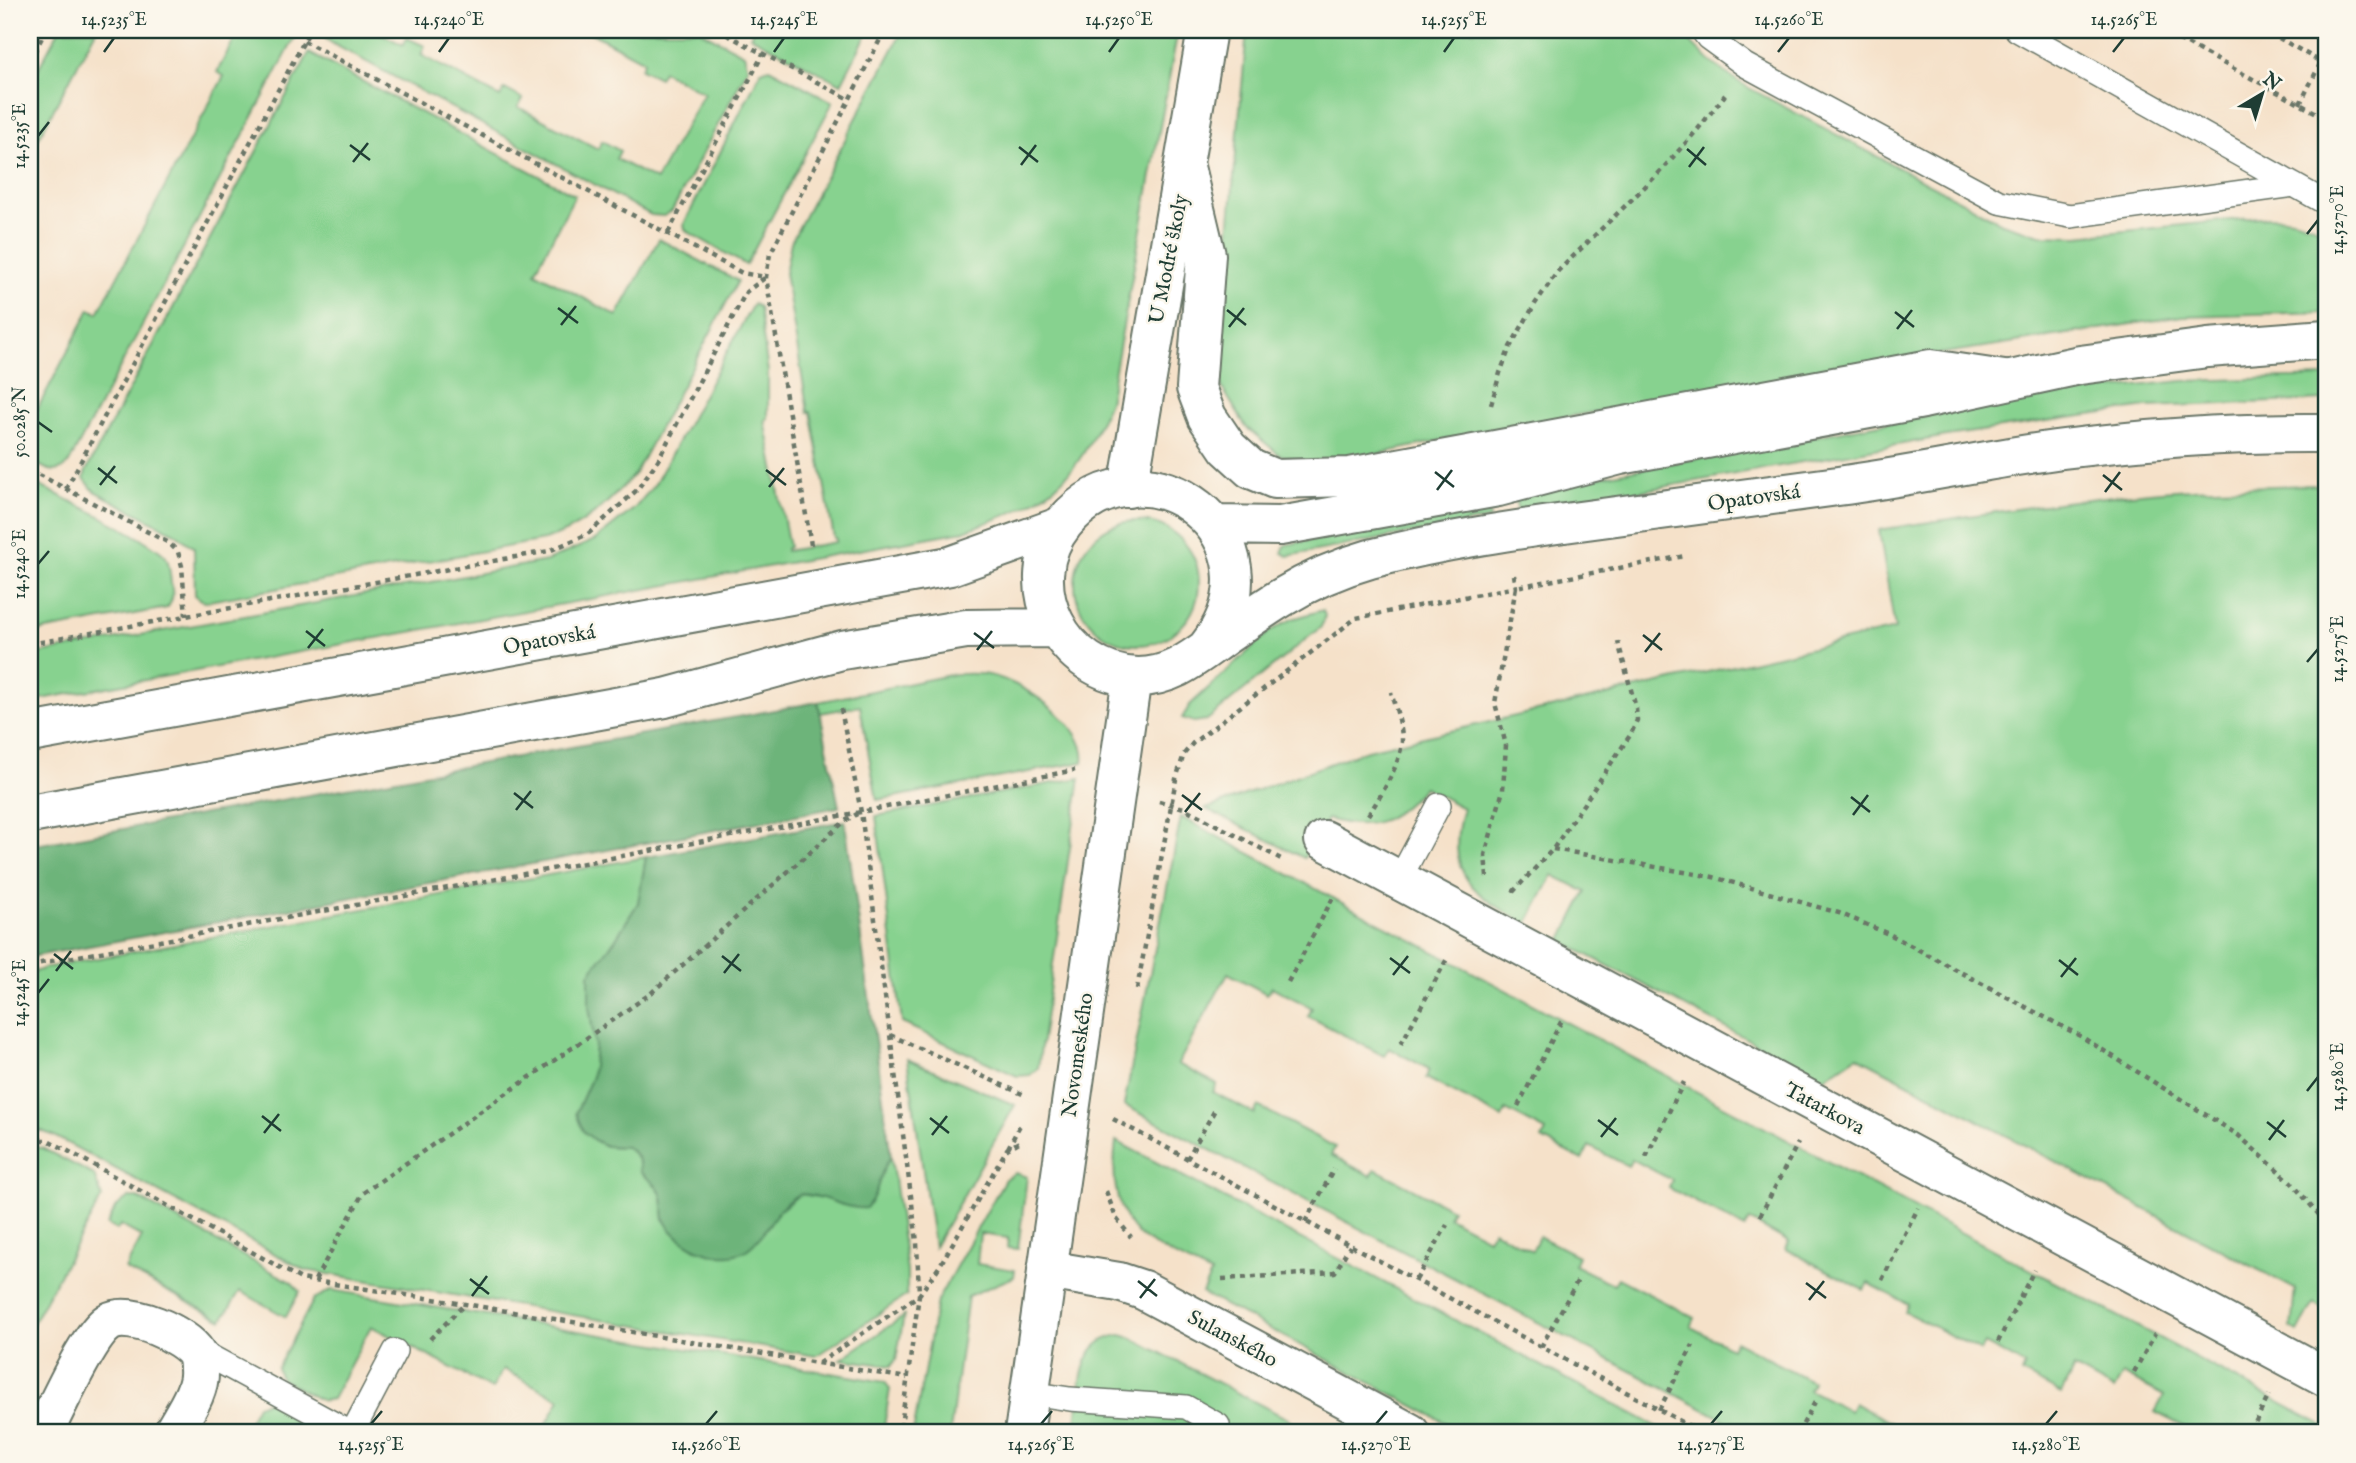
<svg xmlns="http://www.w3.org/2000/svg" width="2356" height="1463" viewBox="0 0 2356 1463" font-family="'IM FELL English',serif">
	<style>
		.green { fill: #87d28f; stroke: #538862; stroke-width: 2 }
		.forest { fill: #6db47a; stroke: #467857; stroke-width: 2 }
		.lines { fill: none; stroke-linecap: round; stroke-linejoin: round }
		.service-casing { stroke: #6a7668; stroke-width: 26 }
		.minor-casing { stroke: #6a7668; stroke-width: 42 }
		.tertiary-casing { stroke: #6a7668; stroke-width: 42 }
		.secondary-casing { stroke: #6a7668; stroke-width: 42 }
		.path { stroke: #6a7668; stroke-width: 4.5; stroke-dasharray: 5 5; stroke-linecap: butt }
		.service { stroke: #fff; stroke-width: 23 }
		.minor { stroke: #fff; stroke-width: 38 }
		.tertiary { stroke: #fff; stroke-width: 38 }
		.secondary { stroke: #fff; stroke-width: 38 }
		.ticks { fill: none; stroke: #1f3d34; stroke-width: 2.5 }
		.labels { text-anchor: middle; stroke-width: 5; stroke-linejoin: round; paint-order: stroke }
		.street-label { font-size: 21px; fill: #1f3d34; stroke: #fbf7ec }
		.neatline { fill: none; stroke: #1f3d34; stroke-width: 2.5 }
		.ticks-label { font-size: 18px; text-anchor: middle; fill: #1f3d34 }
	</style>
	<rect width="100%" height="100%" fill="#fbf7ec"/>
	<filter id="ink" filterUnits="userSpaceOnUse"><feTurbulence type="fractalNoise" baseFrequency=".0143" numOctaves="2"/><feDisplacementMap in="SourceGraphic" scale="14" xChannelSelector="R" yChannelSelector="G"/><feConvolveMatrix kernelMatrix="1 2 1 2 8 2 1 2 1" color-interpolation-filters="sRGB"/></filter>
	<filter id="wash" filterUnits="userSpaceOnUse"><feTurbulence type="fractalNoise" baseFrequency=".00686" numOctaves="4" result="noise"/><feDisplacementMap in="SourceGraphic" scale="28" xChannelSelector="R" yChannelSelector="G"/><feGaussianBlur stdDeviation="1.57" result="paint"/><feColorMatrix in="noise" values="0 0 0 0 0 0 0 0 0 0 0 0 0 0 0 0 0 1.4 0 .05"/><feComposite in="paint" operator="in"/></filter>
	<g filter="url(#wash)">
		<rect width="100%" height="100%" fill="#f5e1c9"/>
		<path class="green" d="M59,30H96L30,154V84Z
			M239,30H299L69,463C56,478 44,468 30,460V423L90,309L98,313L224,76L217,72Z
			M323,30H374L403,45L407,38L425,46L421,55L500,97L505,89L523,99L518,107L598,149L602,141L620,151L616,159L656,180L704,93L663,71L659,78L641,69L644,61L586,30H699L744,54L748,68L672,211L664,216L651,215L333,44L326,39Z
			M754,30H869L841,84L750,36Z
			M903,30H1178L1109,402C1074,486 1047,502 964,531L30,701V655L547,561L595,540L635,508L655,484L753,304L759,307L768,372V419L765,420L789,547L786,548V551L836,542V538H834L811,412H808L785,273L791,242Z
			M1247,30H1680C1699,54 1724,74 1751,89L2002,223L2040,235L2078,236L2259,217C2289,217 2301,218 2326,233V312L2183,316L1835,370L1490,430L1345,461L1307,462L1280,455L1246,427L1220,384L1218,356Z
			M309,53L575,195L535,272L617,316L659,239L738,281L636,472C610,502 583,529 544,540L204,602L195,595L194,548L175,533L94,491L84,478L86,471Z
			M769,68L833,102L746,265L685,230L684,224L761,71Z
			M2326,377V400L2147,407L2054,420L1947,436L1518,513L1515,497L1582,480L1928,415L2063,394L2182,381Z
			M30,481C52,492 157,542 166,557C170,564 170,575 171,583C173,593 174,600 167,608L30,633Z
			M2326,485V1310L2314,1303L2298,1332L2291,1328L2295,1289L1857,1056L1823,1079L1561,941L1586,892L1553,875L1527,924C1473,894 1444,876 1463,808L1424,787C1394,821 1373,832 1327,819L1304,858L1206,809L1367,750L1895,629L1879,530C1969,516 2059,501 2150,492C2208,487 2267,486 2326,485Z
			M1488,505L1490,519L1288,556L1282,553L1285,545Z
			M1075 583a62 62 0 1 1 124 0a62 62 0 1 1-124 0Z
			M1323,610L1325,616L1321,627L1207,720L1194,722L1182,718L1190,705L1269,632L1292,619Z
			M955,674C966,674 978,673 988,675C1020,680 1089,725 1083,762L877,800L860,706L820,713L818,702Z
			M1080,778L1038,1068L1030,1075L1017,1076L902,1023L876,816Z
			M1181,817L2326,1427V1433H2196L2155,1412L2164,1396L2123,1374L2114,1390L2074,1368L2061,1394L2022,1373L2025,1365L1985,1344L1981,1351L1905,1312L1908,1304L1868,1283L1864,1290L1786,1249L1789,1242L1749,1220L1745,1228L1669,1188L1672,1180L1632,1159L1628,1166L1589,1146L1582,1160L1542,1139L1546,1131L1506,1110L1502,1118L1426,1078L1429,1069L1389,1048L1384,1056L1308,1016L1312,1008L1272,987L1267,994L1228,973L1178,1064L1217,1084L1213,1092L1254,1114L1258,1106L1335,1147L1331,1155L1371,1176L1375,1169L1452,1209L1448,1217L1488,1238L1493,1230L1532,1251L1539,1236L1578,1256L1574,1265L1614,1285L1618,1278L1695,1318L1691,1327L1731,1348L1735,1341L1813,1382L1809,1390L1850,1411L1854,1403L1910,1433H1749L1124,1105Z
			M646,857L638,903L615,940L589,974V1006L595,1045L592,1077L576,1113L583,1131L594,1140L606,1146L626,1147L635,1155L645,1176L658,1187L662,1195L664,1220L678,1237L696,1249L716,1255L758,1239L772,1217L800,1194L830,1199L842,1205L881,1169L891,1157L907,1271V1295L816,1356L305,1270L54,1136L42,1131H30V973L50,967Z
			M907,1059L1015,1105L934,1247Z
			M1116,1141L1669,1433H1465L1202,1293L1211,1274C1194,1265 1150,1246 1138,1234C1113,1210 1112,1173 1116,1141Z
			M30,1147L42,1148L94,1175L102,1197L30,1328Z
			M1015,1173L1027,1177L1018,1249L1007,1248L1008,1238L980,1234L977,1264L1015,1270L1014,1277L968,1296L950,1433H913L937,1301L1005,1179Z
			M132,1197L140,1199L291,1282L300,1291L286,1317L240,1291L222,1320L125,1269L142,1237L120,1225L117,1230L107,1225C113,1213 118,1200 132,1197Z
			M331,1290L885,1382L890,1389L883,1433H542L560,1399L503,1369L492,1389L371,1326L332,1399L322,1401L281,1379L277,1368L314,1299Z
			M904,1316L896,1360L891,1366L841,1359Z
			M1121,1335L1132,1338L1315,1433H1110V1428L1076,1422C1081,1389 1077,1339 1121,1335Z
			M269,1401L308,1422L311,1433H242L257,1405Z"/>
		<path class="forest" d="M818,702L839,807L30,957V846Z
			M845,821L891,1157C877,1174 881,1191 866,1208C843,1210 824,1194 800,1194C775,1205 769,1233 749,1248C725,1267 678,1246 665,1221C663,1217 663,1210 663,1205C662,1187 653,1183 640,1172L639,1161L635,1154L626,1147L606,1146L594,1140L583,1131L576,1113L592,1077L595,1045L589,1006V974L615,940L638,903L646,857Z"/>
	</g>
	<g filter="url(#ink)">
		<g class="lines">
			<defs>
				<path id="service" d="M1702,30L1708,38L1745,65L1999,202L2070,216L2294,185
					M2017,30L2326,203
					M1399,880L1439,805
					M191,1346L351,1433
					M1030,1393L1070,1399L1186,1407L1218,1425
					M352,1433L395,1351"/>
				<path id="minor" d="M1324,840L2326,1377
					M1047,1270L1119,1282L1143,1290L1410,1433
					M43,1433C57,1408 87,1336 109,1322C130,1310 185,1335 196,1353C198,1357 199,1364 199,1369C201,1391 183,1414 173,1433
					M1024,1433L1132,677"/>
				<path id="tertiary" d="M1185,167L1206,255L1196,388L1207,417L1228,448L1251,469L1275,479L1350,477L1931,369L2004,380
					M1128,488L1207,30"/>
				<path id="secondary" d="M1215,525L1280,526L1498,487L1620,455L1923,399L2080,365L2208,348L2326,339
					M1207,648C1293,539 1144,427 1064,523C1015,583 1062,675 1138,677C1173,677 1196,656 1223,637C1242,624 1261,610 1281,598C1309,581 1338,568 1370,559C1443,540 1519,529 1594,519C1676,508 1757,497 1838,486C1913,476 1988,459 2063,449C2150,438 2239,432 2326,433
					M30,733L950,566L1062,526
					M30,814L665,698L842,650L966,629L1056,628"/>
			</defs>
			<use href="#service" class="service-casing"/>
			<use href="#minor" class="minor-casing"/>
			<use href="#tertiary" class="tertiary-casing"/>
			<use href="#secondary" class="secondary-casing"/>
			<path class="path" d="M718,30L849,99
				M2161,30L2326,118
				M2270,33L2321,62
				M304,41L742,273L765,277
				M30,60L46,30
				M2300,104L2326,52
				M668,233L763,54
				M1491,405L1500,373L1510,347L1535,304L1558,271L1658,174L1698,129L1725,95
				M30,470L169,543L178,552L182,566L186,616
				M66,489L310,30
				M811,545L766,277L770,254L885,30
				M30,644L549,551L588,534L637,490L658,460L746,292L766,277
				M841,709L861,812L917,1242L919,1295L900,1433
				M1159,801L1184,808L1283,860
				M1368,815C1380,798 1402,761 1402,740C1402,725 1395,707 1391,692
				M1553,849L1713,877L1839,913L1891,935L2082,1037L2238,1135L2291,1182L2326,1223
				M1487,877L1485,855L1503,790L1506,745L1495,703L1516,587L1685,556
				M1513,892L1553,849L1631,734L1637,720L1636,708L1618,642
				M30,965L861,812L1075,770
				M1288,982L1334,896
				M1137,989L1176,779L1184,754L1193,743L1356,618L1516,587L1514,575
				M890,1035L1027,1096
				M1401,1044L1448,957
				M1518,1106L1563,1018
				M1113,1119L1703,1433
				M30,1140H48L301,1279L465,1304L907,1378
				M1008,1148L1020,1125
				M1646,1157L1684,1082
				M1187,1159L1216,1108
				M1106,1191L1116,1218L1131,1237
				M1760,1216L1798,1143
				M1305,1222L1334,1169
				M1222,1279L1335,1272L1350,1246
				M315,1280L363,1193L650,994L845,821L857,814
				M1416,1280L1447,1225
				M1882,1280L1918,1208
				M430,1339L465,1304
				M1998,1342L2034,1270
				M1541,1347L1579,1278
				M819,1363L919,1295L939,1267L1007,1149L1019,1142
				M2134,1372L2155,1334
				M1659,1410L1693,1345
				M2251,1431L2269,1395
				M1798,1433L1815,1402"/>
			<use href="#service" class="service"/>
			<use href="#minor" class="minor"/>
			<use href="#tertiary" class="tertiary"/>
			<use href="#secondary" class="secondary"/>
		</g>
	</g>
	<path class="ticks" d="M104,52L114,38M439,52L449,38M774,52L784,38M1109,52L1119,38M1444,52L1454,38M1778,52L1789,38M2113,52L2124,38M38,136L49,122M350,145L370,160M1019,147L1038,162M1687,149L1706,165M353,162L368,143M1021,165L1036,145M1689,167L1704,147M2307,234L2318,220M558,308L578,323M1227,310L1246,325M1895,312L1914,327M561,325L576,306M1229,327L1244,308M1897,329L1912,310M38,422L52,432M98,468L117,483M766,470L786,485M1435,472L1454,487M2103,475L2122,490M100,485L115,466M769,487L784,468M1437,490L1452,470M2105,492L2120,472M38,564L49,551M306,631L325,646M974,633L994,648M1643,635L1662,650M308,648L323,629M977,650L992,631M1645,652L1660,633M2307,662L2318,649M514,793L533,808M1182,795L1202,810M1851,797L1870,812M516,810L531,791M1185,812L1200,793M1853,815L1868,795M54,954L73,969M722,956L741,971M1390,958L1410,973M2059,960L2078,975M56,971L71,951M724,973L739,954M1393,975L1408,956M2061,977L2076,958M38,993L49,979M2307,1091L2318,1077M262,1116L281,1131M930,1118L949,1133M1598,1120L1618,1135M2267,1122L2286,1137M264,1133L279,1114M932,1135L947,1116M1601,1137L1616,1118M2269,1140L2284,1120M470,1279L489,1294M1138,1281L1157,1296M1806,1283L1826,1298M472,1296L487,1276M1140,1298L1155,1279M1809,1300L1824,1281M371,1424L382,1411M706,1424L717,1411M1041,1424L1052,1411M1376,1424L1387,1411M1711,1424L1722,1411M2046,1424L2057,1411"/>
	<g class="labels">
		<g class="street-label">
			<text transform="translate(1168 259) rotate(-79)" y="7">U Modré školy</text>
			<text transform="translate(1754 497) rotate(-8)" y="7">Opatovská</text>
			<text transform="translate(549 639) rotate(-10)" y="7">Opatovská</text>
			<text transform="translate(1077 1055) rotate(-82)" y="7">Novomeského</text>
			<text transform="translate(1825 1108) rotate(28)" y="7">Tatarkova</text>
			<text transform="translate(1233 1338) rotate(28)" y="7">Sulanského</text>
		</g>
	</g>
	<rect width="2356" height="1463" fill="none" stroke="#fbf7ec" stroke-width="77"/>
	<g transform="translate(2262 94) rotate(38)" stroke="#fbf7ec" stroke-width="5" paint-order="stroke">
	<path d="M0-5L12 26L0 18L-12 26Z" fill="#1f3d34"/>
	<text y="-10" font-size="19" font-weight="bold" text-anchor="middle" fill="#1f3d34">N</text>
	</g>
	<rect x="38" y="38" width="2280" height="1386" class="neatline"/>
	<g class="ticks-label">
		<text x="114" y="25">14.5235°E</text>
		<text x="449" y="25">14.5240°E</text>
		<text x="784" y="25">14.5245°E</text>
		<text x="1119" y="25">14.5250°E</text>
		<text x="1454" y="25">14.5255°E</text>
		<text x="1789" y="25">14.5260°E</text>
		<text x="2124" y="25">14.5265°E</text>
		<text transform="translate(19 136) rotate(-90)" y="6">14.5235°E</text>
		<text transform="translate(2337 220) rotate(-90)" y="6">14.5270°E</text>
		<text transform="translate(19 422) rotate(-90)" y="6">50.0285°N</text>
		<text transform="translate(19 564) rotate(-90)" y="6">14.5240°E</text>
		<text transform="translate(2337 649) rotate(-90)" y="6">14.5275°E</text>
		<text transform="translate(19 993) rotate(-90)" y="6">14.5245°E</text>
		<text transform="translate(2337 1077) rotate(-90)" y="6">14.5280°E</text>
		<text x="371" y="1450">14.5255°E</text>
		<text x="706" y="1450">14.5260°E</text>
		<text x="1041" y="1450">14.5265°E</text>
		<text x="1376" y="1450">14.5270°E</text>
		<text x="1711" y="1450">14.5275°E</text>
		<text x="2046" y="1450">14.5280°E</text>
	</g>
</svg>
